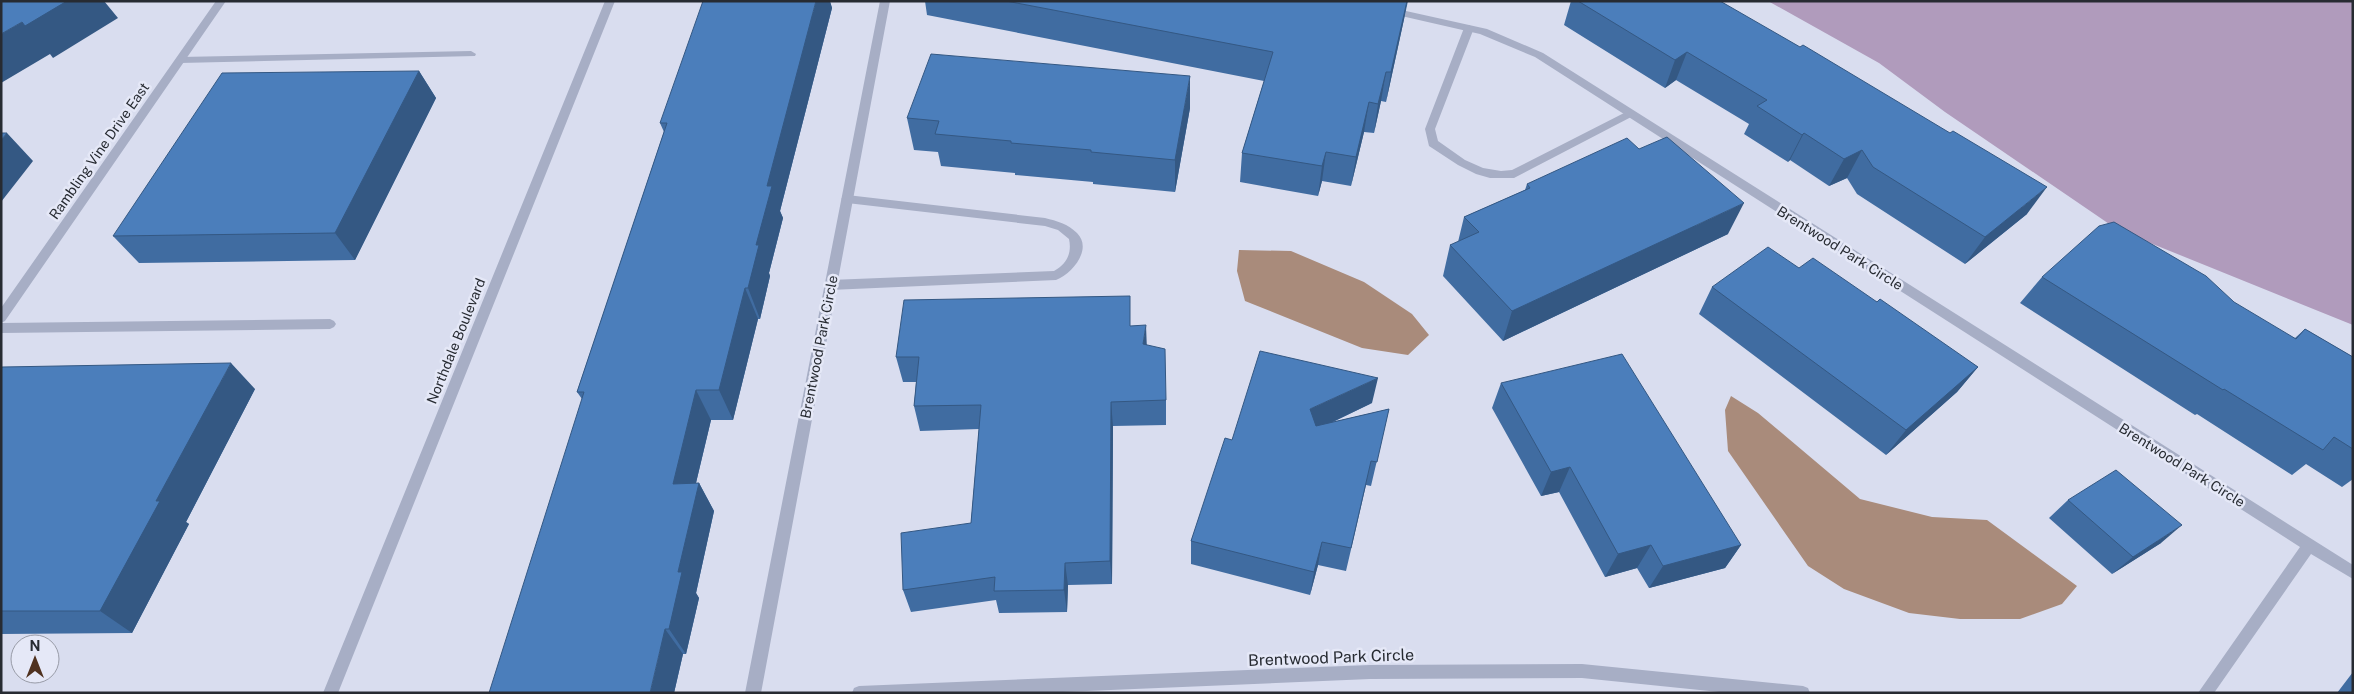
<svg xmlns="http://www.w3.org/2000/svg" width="2354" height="694" viewBox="0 0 2354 694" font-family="'Public Sans',sans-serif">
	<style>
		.green { fill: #b09bbc }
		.water { fill: #a98b7b }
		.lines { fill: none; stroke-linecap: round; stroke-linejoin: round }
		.service { fill: #a7aec5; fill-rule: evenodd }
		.minor { fill: #a7aec5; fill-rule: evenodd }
		.wall { fill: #406ca1 }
		.shaded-wall { fill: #345883 }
		.building { fill: #4b7ebb; stroke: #345883 }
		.labels { text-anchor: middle; stroke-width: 5; stroke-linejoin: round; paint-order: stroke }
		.street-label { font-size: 14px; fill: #272b32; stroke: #e5e8f7 }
		.near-street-label { font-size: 16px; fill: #272b32; stroke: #e5e8f7 }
	</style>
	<rect width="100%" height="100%" fill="#d9ddef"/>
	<path class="green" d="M1768,1H2353V325L2118,230L1945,112L1879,63Z"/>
	<path class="water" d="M1239,250L1291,251L1364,282L1412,314L1429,335L1408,355L1362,348L1245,301L1237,271Z
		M1731,396L1758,413L1860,499L1932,517L1987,520L2077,586L2062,604L2020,619H1960L1909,613L1844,589L1808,566L1728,451L1725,410Z"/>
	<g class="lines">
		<path class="service" d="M1469,25L1474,28L1435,129L1438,141L1465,160L1483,168L1501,171L1512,170L1626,112H1634L1635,115L1514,178H1490L1476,174L1458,165L1429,146L1425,129L1464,28Z
			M471,51L476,54L475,56L180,63L175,60L180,57Z
			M847,195L1045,218C1057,221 1068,224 1077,233C1093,249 1072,274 1056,280L830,290L824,285L830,280L1054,271C1067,264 1072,253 1069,239L1058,230L1045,226L847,203L841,199Z
			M330,319L334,321L336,324L334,327L330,329L1,333V323Z"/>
		<path class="minor" d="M216,1H226L5,321L1,323V308Z
			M605,1H615L338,693H323Z
			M880,1H890L761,693H745Z
			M1388,7L1487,29L1543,53L2353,565V579L2311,554L2214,693H2198L2300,547L1535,57L1480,34L1384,12V8Z
			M1582,664L1803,686L1808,688L1810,693H1729L1582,678L1370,679L1039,693H852L854,688L859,686L1370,665Z"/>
	</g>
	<path class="wall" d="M925,1H1408L1386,102L1381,101L1374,133L1364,132L1351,186L1322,181L1318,196L1240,182L1242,153L1264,81L927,15Z
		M1571,1H1720L2027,214L1965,264L1857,194L1847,178L1829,186L1790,160L1788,162L1744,134L1749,124L1676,80L1665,88L1564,25Z
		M830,2L832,8L780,211L783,218L769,273L770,276L760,319H758L733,420H711L696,483H699L714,511L696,593L699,598L686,654H683L674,693L582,399L577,392L664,132L660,123Z
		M419,71L436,98L355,260L139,263L113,236Z
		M1190,108L1175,192L1093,184V182L1015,175V173L941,166L938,152L914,150L907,118Z
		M1527,184L1728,234L1503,341L1443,276L1450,245L1458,242L1464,217L1525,190Z
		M1799,268L1877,302L1978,367L1957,392L1886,455L1699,314L1712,287Z
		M2042,277L2295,338L2305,329L2353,357V479L2342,487L2306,464L2292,475L2197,414L2195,415L2020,303Z
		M1131,326L1147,345L1166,400V425L1113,426L1112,584L1068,585L1067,612L999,613L996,600L911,612L903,590L971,523L979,429L920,431L914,406L916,382H903L896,357Z
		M1,369L255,389L186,522L189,524L132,633L1,634Z
		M1501,383L1741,545L1725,568L1649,588L1637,568L1605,577L1559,492L1541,496L1492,408Z
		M1372,403L1333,422L1389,409L1371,486L1366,485L1346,571L1318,565L1310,595L1191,564V541L1232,440Z
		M2068,500L2161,543L2112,574L2049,518Z
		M2353,672V693H2337Z"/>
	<path class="shaded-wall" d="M67,1H104L118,18L53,58L50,54L1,83V34L22,22Z
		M816,1H830L832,8L780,211L783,218L769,273L770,276L760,319L748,288L767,186Z
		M1407,1L1404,19L1386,102L1391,72Z
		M1687,52L1676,80L1665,88L1675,60Z
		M419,71L436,98L355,260L335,233Z
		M1386,72L1381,101L1374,133L1378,104Z
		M1190,76V108L1175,192V160Z
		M1369,102L1364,132L1351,186L1356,157Z
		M7,133L33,161L1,202V140Z
		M1804,133L1790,160L1788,162L1802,135Z
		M1862,150L1847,178L1829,186L1844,159Z
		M1326,152L1322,181L1318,196L1322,166Z
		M2047,187L2027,214L1965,264L1985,237Z
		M1744,203L1728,234L1503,341L1512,311Z
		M745,288L758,319L733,420L719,390Z
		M1146,325L1147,351L1143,344Z
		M231,363L255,389L186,522L189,524L132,633L100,611L156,501Z
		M1978,367L1957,392L1886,455L1906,430Z
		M1378,378L1372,403L1307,434L1310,409Z
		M696,390L711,420L689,512L673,484Z
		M1111,402L1113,426L1112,584L1110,561Z
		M1570,467L1559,492L1541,496L1551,472Z
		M699,483L714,511L696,593L699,598L686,654L669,629L678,572Z
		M2182,525L2161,543L2112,574L2133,557Z
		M1322,542L1318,565L1310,595L1314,572Z
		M1651,545L1637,568L1605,577L1618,554Z
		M1741,545L1725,568L1649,588L1663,566Z
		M1065,563L1068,585L1067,612L1064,590Z
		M665,629L683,654L674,693H650Z"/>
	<path class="building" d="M1,1H67L25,26L22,22L1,34Z
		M703,1H816L767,186H772L756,245H759L748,288H745L719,390H696L673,484L699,483L678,572H682L669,629H665L650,693H489L584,392H577L667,123H660Z
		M1006,1H1407L1391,72H1386L1378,104L1369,102L1356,157L1326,152L1322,166L1242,153L1273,52Z
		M1578,1H1720L1800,47L1803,45L1950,133L1953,131L2047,187L1985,237L1873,167L1862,150L1844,159L1804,133L1802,135L1757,106L1767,100L1687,52L1675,60Z
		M931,54L1190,76L1175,160L1091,152V150L1011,143V141L935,134L939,121L907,118Z
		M419,71L335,233L113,236L222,73Z
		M1,133H7L1,140Z
		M1667,137L1744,203L1512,311L1450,245L1479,232L1464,217L1530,188L1527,184L1627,138L1639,149Z
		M2114,222L2206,276L2234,302L2296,339L2305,329L2353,357V449L2334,437L2323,450L2224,389L2223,390L2042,277L2099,226Z
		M1768,247L1799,268L1813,258L1877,302L1880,299L1978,367L1906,430L1712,287Z
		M1130,296V326L1146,325L1143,344L1165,349L1166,400L1111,402L1110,561L1065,563L1064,590L994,591L995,577L903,590L901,533L971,523L981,405L914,406L919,357H896L904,300Z
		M1260,351L1378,378L1310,409L1316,426L1389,409L1377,462L1371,461L1351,548L1322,542L1314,572L1191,541L1225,438L1232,440Z
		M1622,354L1741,545L1663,566L1651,545L1618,554L1570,467L1551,472L1501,383Z
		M231,363L156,501H160L100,611H1V369L2,367Z
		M2116,470L2182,525L2133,557L2068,500Z"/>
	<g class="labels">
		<g class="street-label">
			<text transform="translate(99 151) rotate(-55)" y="5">Rambling Vine Drive East</text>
			<text transform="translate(1840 248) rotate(32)" y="5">Brentwood Park Circle</text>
			<text transform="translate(456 341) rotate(-68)" y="5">Northdale Boulevard</text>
			<text transform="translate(819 347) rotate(-79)" y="5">Brentwood Park Circle</text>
			<text transform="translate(2182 465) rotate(32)" y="5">Brentwood Park Circle</text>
		</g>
		<g class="near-street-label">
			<text transform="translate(1331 657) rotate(-2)" y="6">Brentwood Park Circle</text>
		</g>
	</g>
	<rect width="2354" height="694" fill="none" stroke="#272b32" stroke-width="5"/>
	<g transform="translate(35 659)"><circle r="24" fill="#e5e8f7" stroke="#999ca8"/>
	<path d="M0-4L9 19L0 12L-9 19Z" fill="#503220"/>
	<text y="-8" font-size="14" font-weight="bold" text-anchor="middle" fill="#272b32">N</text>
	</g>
</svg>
